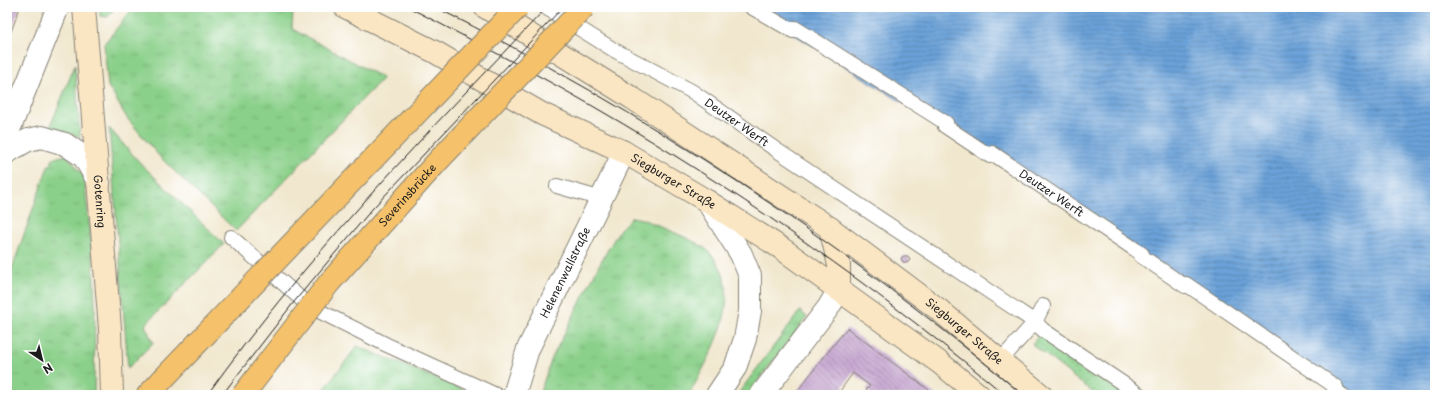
<svg xmlns="http://www.w3.org/2000/svg" width="1442" height="402" viewBox="0 0 1442 402" font-family="'Playpen Sans',sans-serif">
	<style>
		.grass { fill: url(#grass-tufts); stroke: #547653 }
		.park { fill: url(#park-dots); stroke: #547653 }
		.water { fill: url(#water-rules); stroke: #445f7a }
		.building { fill: url(#building-back-hatch) }
		.lines { fill: none; stroke-linecap: round; stroke-linejoin: round }
		.service-casing { stroke: #868275; stroke-width: 16 }
		.minor-casing { stroke: #868275; stroke-width: 24 }
		.secondary-casing { stroke: #868275; stroke-width: 24 }
		.primary-casing { stroke: #868275; stroke-width: 24 }
		.service { stroke: #fff; stroke-width: 14 }
		.minor { stroke: #fff; stroke-width: 22 }
		.secondary { stroke: #fbe6c4; stroke-width: 22 }
		.primary { stroke: #f5c16b; stroke-width: 22 }
		.tram { stroke: #1c1c1c; stroke-width: 1 }
		.primary-bridge-casing { stroke: #868275; stroke-width: 24; stroke-linecap: butt }
		.primary-bridge { stroke: #f5c16b; stroke-width: 22 }
		.labels { text-anchor: middle; stroke-width: 4; stroke-linejoin: round; paint-order: stroke }
		.street-label { font-size: 11px; fill: #1c1c1c; stroke: #fff }
	</style>
	<defs>
		<pattern id="grass-tufts" width="24" height="20" patternUnits="userSpaceOnUse"><rect width="24" height="20" fill="#8bd08a"/><path d="M3 7l-1-3M5 7V3M7 7l1-3M15 17l-1-3M17 17v-4M19 17l1-3" fill="none" stroke="#77b276"/></pattern>
		<pattern id="park-dots" width="8" height="8" patternUnits="userSpaceOnUse"><rect width="8" height="8" fill="#8bd08a"/><path d="M2 2h.1M6 6h.1" fill="none" stroke="#77b276" stroke-width="1.8" stroke-linecap="round"/></pattern>
		<pattern id="water-rules" width="6" height="5" patternUnits="userSpaceOnUse"><rect width="6" height="5" fill="#6ba2d9"/><path d="M0 2.5h6" fill="none" stroke="#5783af"/></pattern>
		<pattern id="building-back-hatch" width="6" height="6" patternUnits="userSpaceOnUse"><rect width="6" height="6" fill="#c19fcc"/><path d="M-1 5l2 2M0 0l6 6M5-1l2 2" fill="none" stroke="#9c81a5"/></pattern>
	</defs>
	<rect width="100%" height="100%" fill="#fff"/>
	<filter id="ink" filterUnits="userSpaceOnUse"><feTurbulence type="fractalNoise" baseFrequency=".025" numOctaves="2"/><feDisplacementMap in="SourceGraphic" scale="8" xChannelSelector="R" yChannelSelector="G"/><feConvolveMatrix kernelMatrix="1 2 1 2 8 2 1 2 1" color-interpolation-filters="sRGB"/></filter>
	<filter id="wash" filterUnits="userSpaceOnUse"><feTurbulence type="fractalNoise" baseFrequency=".012" numOctaves="4" result="noise"/><feDisplacementMap in="SourceGraphic" scale="16" xChannelSelector="R" yChannelSelector="G"/><feGaussianBlur stdDeviation="0.9" result="paint"/><feColorMatrix in="noise" values="0 0 0 0 0 0 0 0 0 0 0 0 0 0 0 0 0 1.4 0 .05"/><feComposite in="paint" operator="in"/></filter>
	<g filter="url(#wash)">
		<rect width="100%" height="100%" fill="#f1e7ce"/>
		<path class="grass" d="M100,7H115L108,17L100,16Z
			M134,7H285L293,10L292,29L381,77L382,79L236,231L159,156L127,118L108,86L104,44Z
			M75,65L80,137L50,127Z
			M109,128L142,165L224,244L145,325L153,343L128,368Z
			M66,155L72,161L84,177L93,257L95,303L94,395H7V283L47,169L54,158Z
			M632,217L642,219C657,226 699,241 708,251C750,294 711,353 689,395H539L552,358L599,265L620,229Z
			M800,311L807,317L747,395H737Z
			M357,346L477,395H320Z"/>
		<path class="park" d="M1043,330L1140,395H1096L1032,344Z"/>
		<path class="water" d="M751,7H1435V395H1342L1142,254Z"/>
		<g id="blocks">
			<path class="building" d="M7,7H20L7,43Z
				M904,256H908L910,260L907,263L903,262L901,258Z
				M847,328L913,378L936,395H872L866,390L870,386L853,373L837,395H794Z"/>
		</g>
	</g>
	<g filter="url(#ink)">
		<use href="#blocks" fill-opacity="0" stroke="#868275" stroke-width="1"/>
		<g class="lines">
			<defs>
				<g id="service">
					<path id="s1" d="M545,7L614,50L693,92L778,151L1035,322L1043,330L1140,395"/>
					<path id="s2" d="M751,7L793,31L795,28L946,123L945,126L990,156L992,153L1142,254L1141,256L1185,286L1186,284L1336,387L1334,389L1342,395"/>
					<path d="M557,186L602,199"/>
					<path d="M231,237L309,306L387,345L496,395"/>
					<path d="M1001,360L1035,322L1043,306"/>
				</g>
				<g id="minor">
					<path d="M7,135L58,7"/>
					<path d="M7,152L28,140L42,137L65,144L84,157L99,183"/>
					<path d="M707,201L741,254L750,276V311L745,339L735,368L717,395"/>
					<path id="s3" d="M514,395L528,349L624,152"/>
					<path d="M761,395L828,308L839,290"/>
				</g>
				<g id="secondary">
					<path id="s4" d="M84,7L110,329L112,395"/>
					<path id="s5" d="M345,7L435,52L542,114L624,152L707,201L781,248L839,290L940,363L979,395"/>
					<path id="s6" d="M485,7L632,98L830,228L938,309L1041,395"/>
					<path d="M830,228L839,265V290"/>
				</g>
				<path id="primary" d="M148,395L163,379"/>
			</defs>
			<use href="#service" class="service-casing"/>
			<use href="#minor" class="minor-casing"/>
			<use href="#secondary" class="secondary-casing"/>
			<use href="#primary" class="primary-casing"/>
			<use href="#service" class="service"/>
			<use href="#minor" class="minor"/>
			<use href="#secondary" class="secondary"/>
			<use href="#primary" class="primary"/>
			<path class="tram" d="M408,7C491,50 574,93 653,142C776,218 894,302 1005,395
				M435,7C642,110 846,245 1023,395
				M207,395C307,255 429,131 547,7
				M222,395L294,302L373,208L563,7"/>
			<defs>
				<g id="primary-bridge">
					<path d="M163,379L518,7"/>
					<path id="s7" d="M243,395L329,283L436,163L584,7"/>
				</g>
			</defs>
			<use href="#primary-bridge" class="primary-bridge-casing"/>
			<use href="#primary-bridge" class="primary-bridge"/>
		</g>
	</g>
	<g class="labels">
		<g class="street-label">
			<text dy="4" stroke="none"><textPath href="#s1" startOffset="224">Deutzer Werft</textPath></text>
			<text dy="4" stroke="none"><textPath href="#s5" startOffset="372">Siegburger Straße</textPath></text>
			<text dy="4" stroke="none"><textPath href="#s2" startOffset="363">Deutzer Werft</textPath></text>
			<text dy="4" stroke="none"><textPath href="#s7" startOffset="259">Severinsbrücke</textPath></text>
			<text dy="4" stroke="none"><textPath href="#s4" startOffset="195">Gotenring</textPath></text>
			<text dy="4" stroke="none"><textPath href="#s3" startOffset="133">Helenenwallstraße</textPath></text>
			<text dy="4" stroke="none"><textPath href="#s6" startOffset="579">Siegburger Straße</textPath></text>
		</g>
	</g>
	<rect width="1442" height="402" fill="none" stroke="#fff" stroke-width="24"/>
	<g transform="translate(42 360) rotate(145)" stroke="#ffffff" stroke-width="3" paint-order="stroke">
	<path d="M0-3L7 15L0 10L-7 15Z" fill="#1c1c1c"/>
	<text y="-6" font-size="11" font-weight="bold" text-anchor="middle" fill="#1c1c1c">N</text>
	</g>
</svg>
